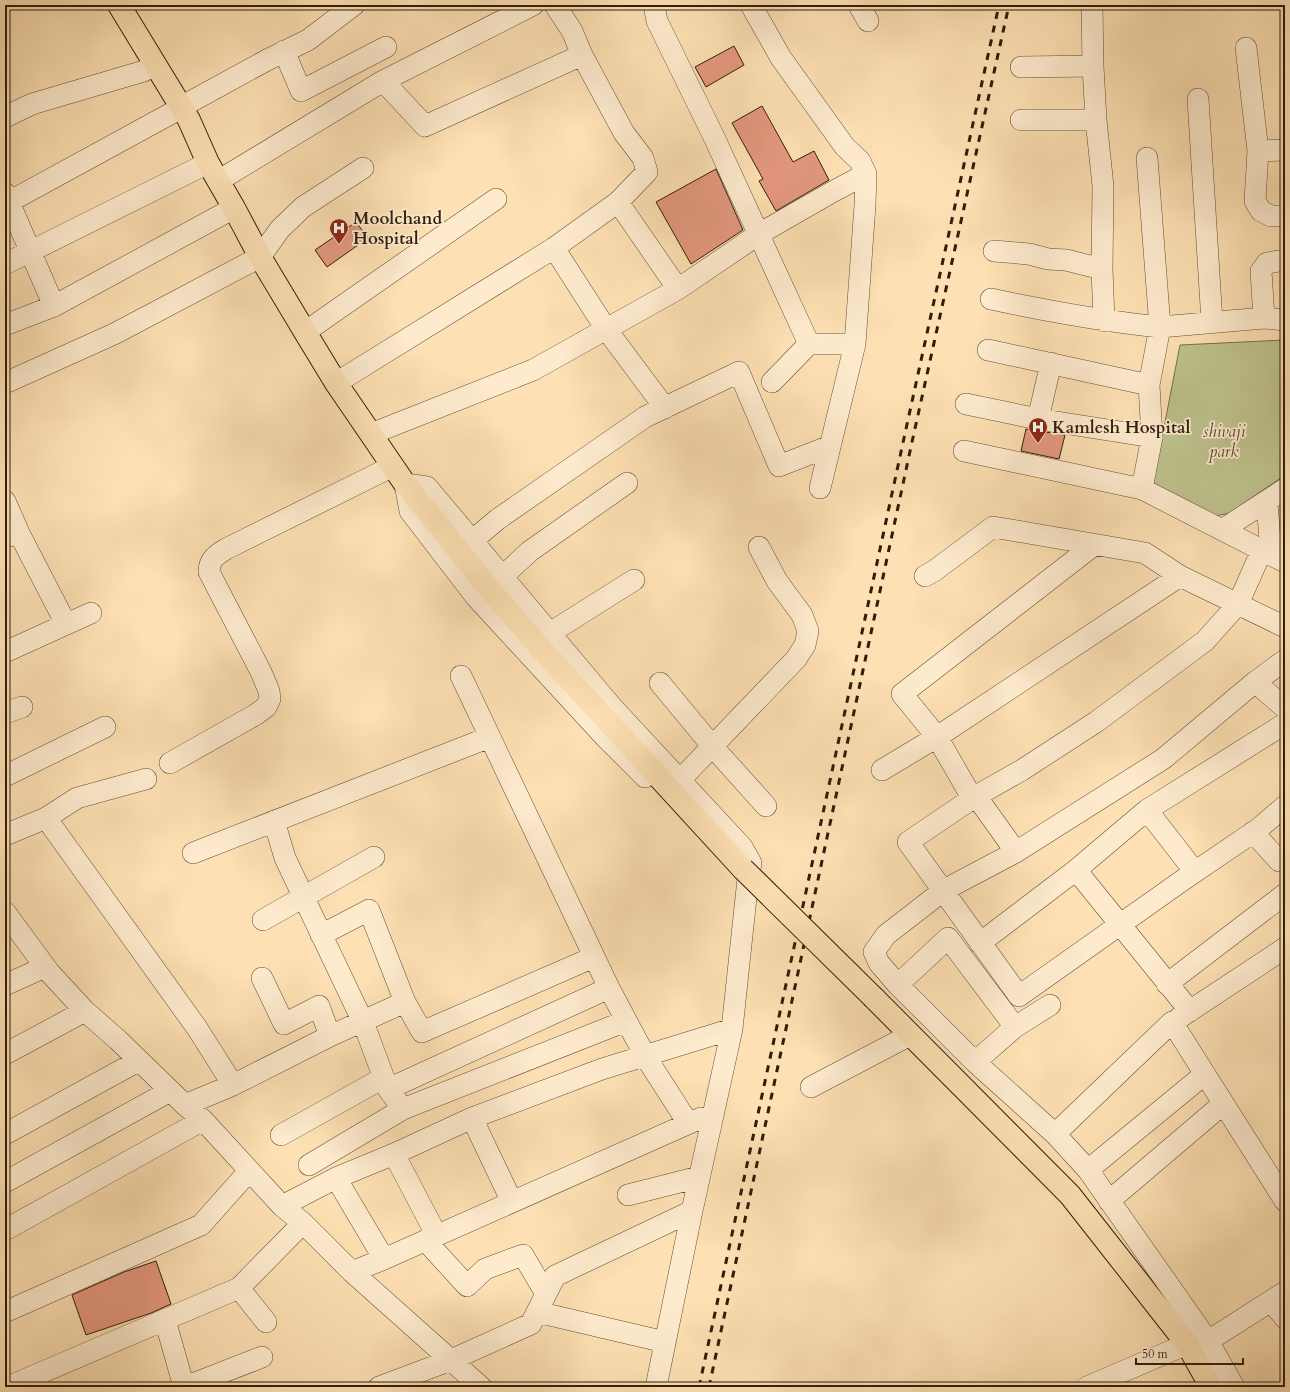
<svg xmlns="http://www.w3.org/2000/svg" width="1290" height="1392" viewBox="0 0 1290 1392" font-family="Cardo,serif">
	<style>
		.green { fill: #bec28e; stroke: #77704c }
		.building { fill: #e4987f; stroke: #301e0b }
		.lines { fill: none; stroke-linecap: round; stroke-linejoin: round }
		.minor-casing { stroke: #634e35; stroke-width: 22 }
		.major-casing { stroke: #301e0b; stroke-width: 24 }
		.minor { stroke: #feebce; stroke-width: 21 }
		.major { stroke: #fde0b3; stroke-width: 22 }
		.rail { stroke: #301e0b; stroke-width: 3; stroke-dasharray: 7 7; stroke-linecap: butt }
		.major-bridge-casing { stroke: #301e0b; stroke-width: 24; stroke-linecap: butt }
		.major-bridge { stroke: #fde0b3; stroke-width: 22 }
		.labels { text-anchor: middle; stroke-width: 3.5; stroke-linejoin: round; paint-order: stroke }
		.poi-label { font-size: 17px; font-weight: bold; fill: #301e0b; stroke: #feebce; text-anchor: start }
		.park-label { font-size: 17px; font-style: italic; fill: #5b4f32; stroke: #feebce }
	</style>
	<rect width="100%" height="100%" fill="#fde0b3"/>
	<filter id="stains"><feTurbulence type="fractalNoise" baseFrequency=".005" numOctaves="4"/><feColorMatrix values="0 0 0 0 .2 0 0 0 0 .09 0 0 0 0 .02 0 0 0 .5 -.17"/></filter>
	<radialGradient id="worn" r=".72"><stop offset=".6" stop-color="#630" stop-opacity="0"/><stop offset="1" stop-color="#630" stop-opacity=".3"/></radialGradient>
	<path class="green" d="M1285,340V475L1230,513L1215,516L1153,484L1180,345Z"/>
	<path class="building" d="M734,46L744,65L706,87L695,67Z
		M762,106L793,162L814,151L829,180L776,211L759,181L763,179L732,123Z
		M716,169L743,230L691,264L656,202Z
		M356,222L368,238L327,267L315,250Z
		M1026,429L1065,435L1059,459L1021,451Z
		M156,1261L171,1304L151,1313L86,1335L72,1295L124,1272Z"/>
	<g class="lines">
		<defs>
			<path id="minor" d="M654,5L657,21L714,137L809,344
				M751,5L781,58L845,147L860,161L866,174L865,205L855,344L820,488
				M859,5L868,21
				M1092,5L1093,66L1096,120L1103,186L1102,269L1104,321
				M1246,48L1258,151L1255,201L1261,211L1271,216H1285
				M284,51L301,91L386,47
				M1021,67L1093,66
				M383,81L425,126L582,55
				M1198,99L1212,322
				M181,107L267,60L308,40L354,5
				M5,117L32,104L144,71
				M1021,120H1096
				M1258,151L1285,150
				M218,181L383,81L533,5
				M5,193L54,306
				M618,202L678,289
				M5,204L170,114
				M554,248L606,329L665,408
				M994,251L1029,254L1048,259L1066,260L1102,269
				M5,264L208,163
				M991,299C1047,311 1103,321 1160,327L1147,158
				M1264,318L1261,271L1267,263L1285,260
				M1285,320L1264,318L1160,327L1149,385L1152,437L1142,489L1285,562
				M5,325L54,306L234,208
				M305,332L496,199
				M988,350L1149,385
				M772,382L809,344H855
				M5,383L114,334L260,257L280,229L303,207L363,168
				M336,383L554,248L618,202L647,172L643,158L624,133L582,55L572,31L555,5
				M966,404L1038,419L1152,437
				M1038,419L1051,363
				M371,434L533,370L678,289L759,234L834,191L866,174
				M964,451L1142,489
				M5,501L19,533L6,537
				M1267,501L1271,554
				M1222,530L1285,489
				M19,533L66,624
				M473,540L498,519L645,417L739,372L779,466L830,446
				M1262,550L1238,604L1205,641L1096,722L1022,770L976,796L908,842L1019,996L1183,880L1258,829L1285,806
				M925,576L934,571L993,527L1145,553L1180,576L1285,627
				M502,577L530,551L627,483
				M550,633L634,580
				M5,652L91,613
				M461,676L609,988L645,1056L688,1123
				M1255,682L1285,708
				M660,683L713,747L766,806
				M5,713L22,707
				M170,763L255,715L266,707L270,699L269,691L261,672L209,572C209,560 216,555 226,549L393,466
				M882,770L937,737L1180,576
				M5,776L105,727
				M645,777L605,737L476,597L410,511L405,484L427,487L613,708L742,847L751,863L748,879L732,1029L692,1211L656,1387
				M680,780L796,659L805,645L808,631L802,615L777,581L759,547
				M1147,810L1195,872
				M46,818L77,798L146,779
				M274,821L285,858L363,1022L388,1089L403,1109
				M1253,832L1279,861L1285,856
				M5,835L46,818L197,1028L233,1085
				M1016,852L976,796H971L937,737L902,694L1094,545
				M193,853L490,737
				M1076,870L1190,1011
				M5,912L49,972L85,1011L118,1040L185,1105L203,1120L282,1206L303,1223L352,1272L481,1387
				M263,920L374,857
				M980,943L1076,870L1147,810L1281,726L1285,729
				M262,978L284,1024L319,1006L330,1036
				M897,984L904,979L948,938L1015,1027
				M1167,984L1285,894
				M5,985L45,967
				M405,1002L422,1032L594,957
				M1179,1018L1285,948
				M5,1054L85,1011
				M975,1062L1015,1027L1050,1005
				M811,1087L910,1035
				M388,1089L609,988
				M185,1105L233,1085L330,1036L405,1002L369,910L321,935
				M472,1118L512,1202
				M5,1134L138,1061
				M1055,1134L1172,1022L1285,1201
				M281,1135L383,1078
				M394,1154L437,1236
				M309,1165L403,1109L626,1021
				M1088,1170L1205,1074
				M336,1178L384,1259
				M5,1182L170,1091
				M628,1195L699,1177
				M1109,1201L1223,1104
				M282,1206L336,1178L394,1154L472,1118L602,1069L732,1029
				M5,1230L203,1120
				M426,1241L467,1286L485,1269L523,1255L546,1294
				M352,1272L384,1259L701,1118
				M239,1288L266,1322
				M1271,1301L1285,1318
				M5,1312L201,1225L249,1171
				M537,1312L665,1342
				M165,1320L184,1387
				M1208,1341L1285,1292
				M8,1387L239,1288L303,1223
				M185,1387L262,1357
				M379,1387L451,1360L531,1324L555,1276L692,1211
				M1087,1387L1187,1344
				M1234,1387L1208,1341L1088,1170L1055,1134L975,1062L897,984L879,963L874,952L886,935L944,890L1016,852L1163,759L1255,682L1285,660"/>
			<path id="major" d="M119,5L189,120L208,163L234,208L260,257L305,332L336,383L405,484L491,591L543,651L743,869
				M874,998L1070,1195L1187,1344L1211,1387"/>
		</defs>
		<use href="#minor" class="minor-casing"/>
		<use href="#major" class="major-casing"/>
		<use href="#minor" class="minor"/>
		<use href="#major" class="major"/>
		<path class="rail" d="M699,1387L904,438L999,5
			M709,1387L912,442L1009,5"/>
		<defs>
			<path id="major-bridge" d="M743,869L874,998"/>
		</defs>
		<use href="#major-bridge" class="major-bridge-casing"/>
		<use href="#major-bridge" class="major-bridge"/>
	</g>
	<defs>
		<symbol id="hospital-pin" viewBox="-11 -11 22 30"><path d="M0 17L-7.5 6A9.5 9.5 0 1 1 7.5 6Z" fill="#8f2418" stroke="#feebce"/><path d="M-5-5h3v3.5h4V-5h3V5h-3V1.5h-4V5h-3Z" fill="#fff"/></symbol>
	</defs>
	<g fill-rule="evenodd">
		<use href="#hospital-pin" x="328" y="217" width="22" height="30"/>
		<use href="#hospital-pin" x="1027" y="416" width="22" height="30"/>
	</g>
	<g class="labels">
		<g class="poi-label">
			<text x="353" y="224">Moolchand<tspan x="353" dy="20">Hospital</tspan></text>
			<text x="1052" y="433">Kamlesh Hospital</text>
		</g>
		<g class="park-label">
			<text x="1224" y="437">shivaji<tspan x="1224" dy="20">park</tspan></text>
		</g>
	</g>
	<rect width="1290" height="1392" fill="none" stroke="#fde0b3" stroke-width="20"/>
	<rect x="6" y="6" width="1278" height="1380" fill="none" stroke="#301e0b" stroke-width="2"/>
	<rect x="10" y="10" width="1270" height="1372" fill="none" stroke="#301e0b"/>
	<path d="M1136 1358v6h107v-6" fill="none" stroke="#301e0b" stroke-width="2"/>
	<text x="1142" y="1358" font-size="12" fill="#301e0b" stroke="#feebce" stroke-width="3" paint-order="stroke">50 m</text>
	<rect width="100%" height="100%" filter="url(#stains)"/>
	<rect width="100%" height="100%" fill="url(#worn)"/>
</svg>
